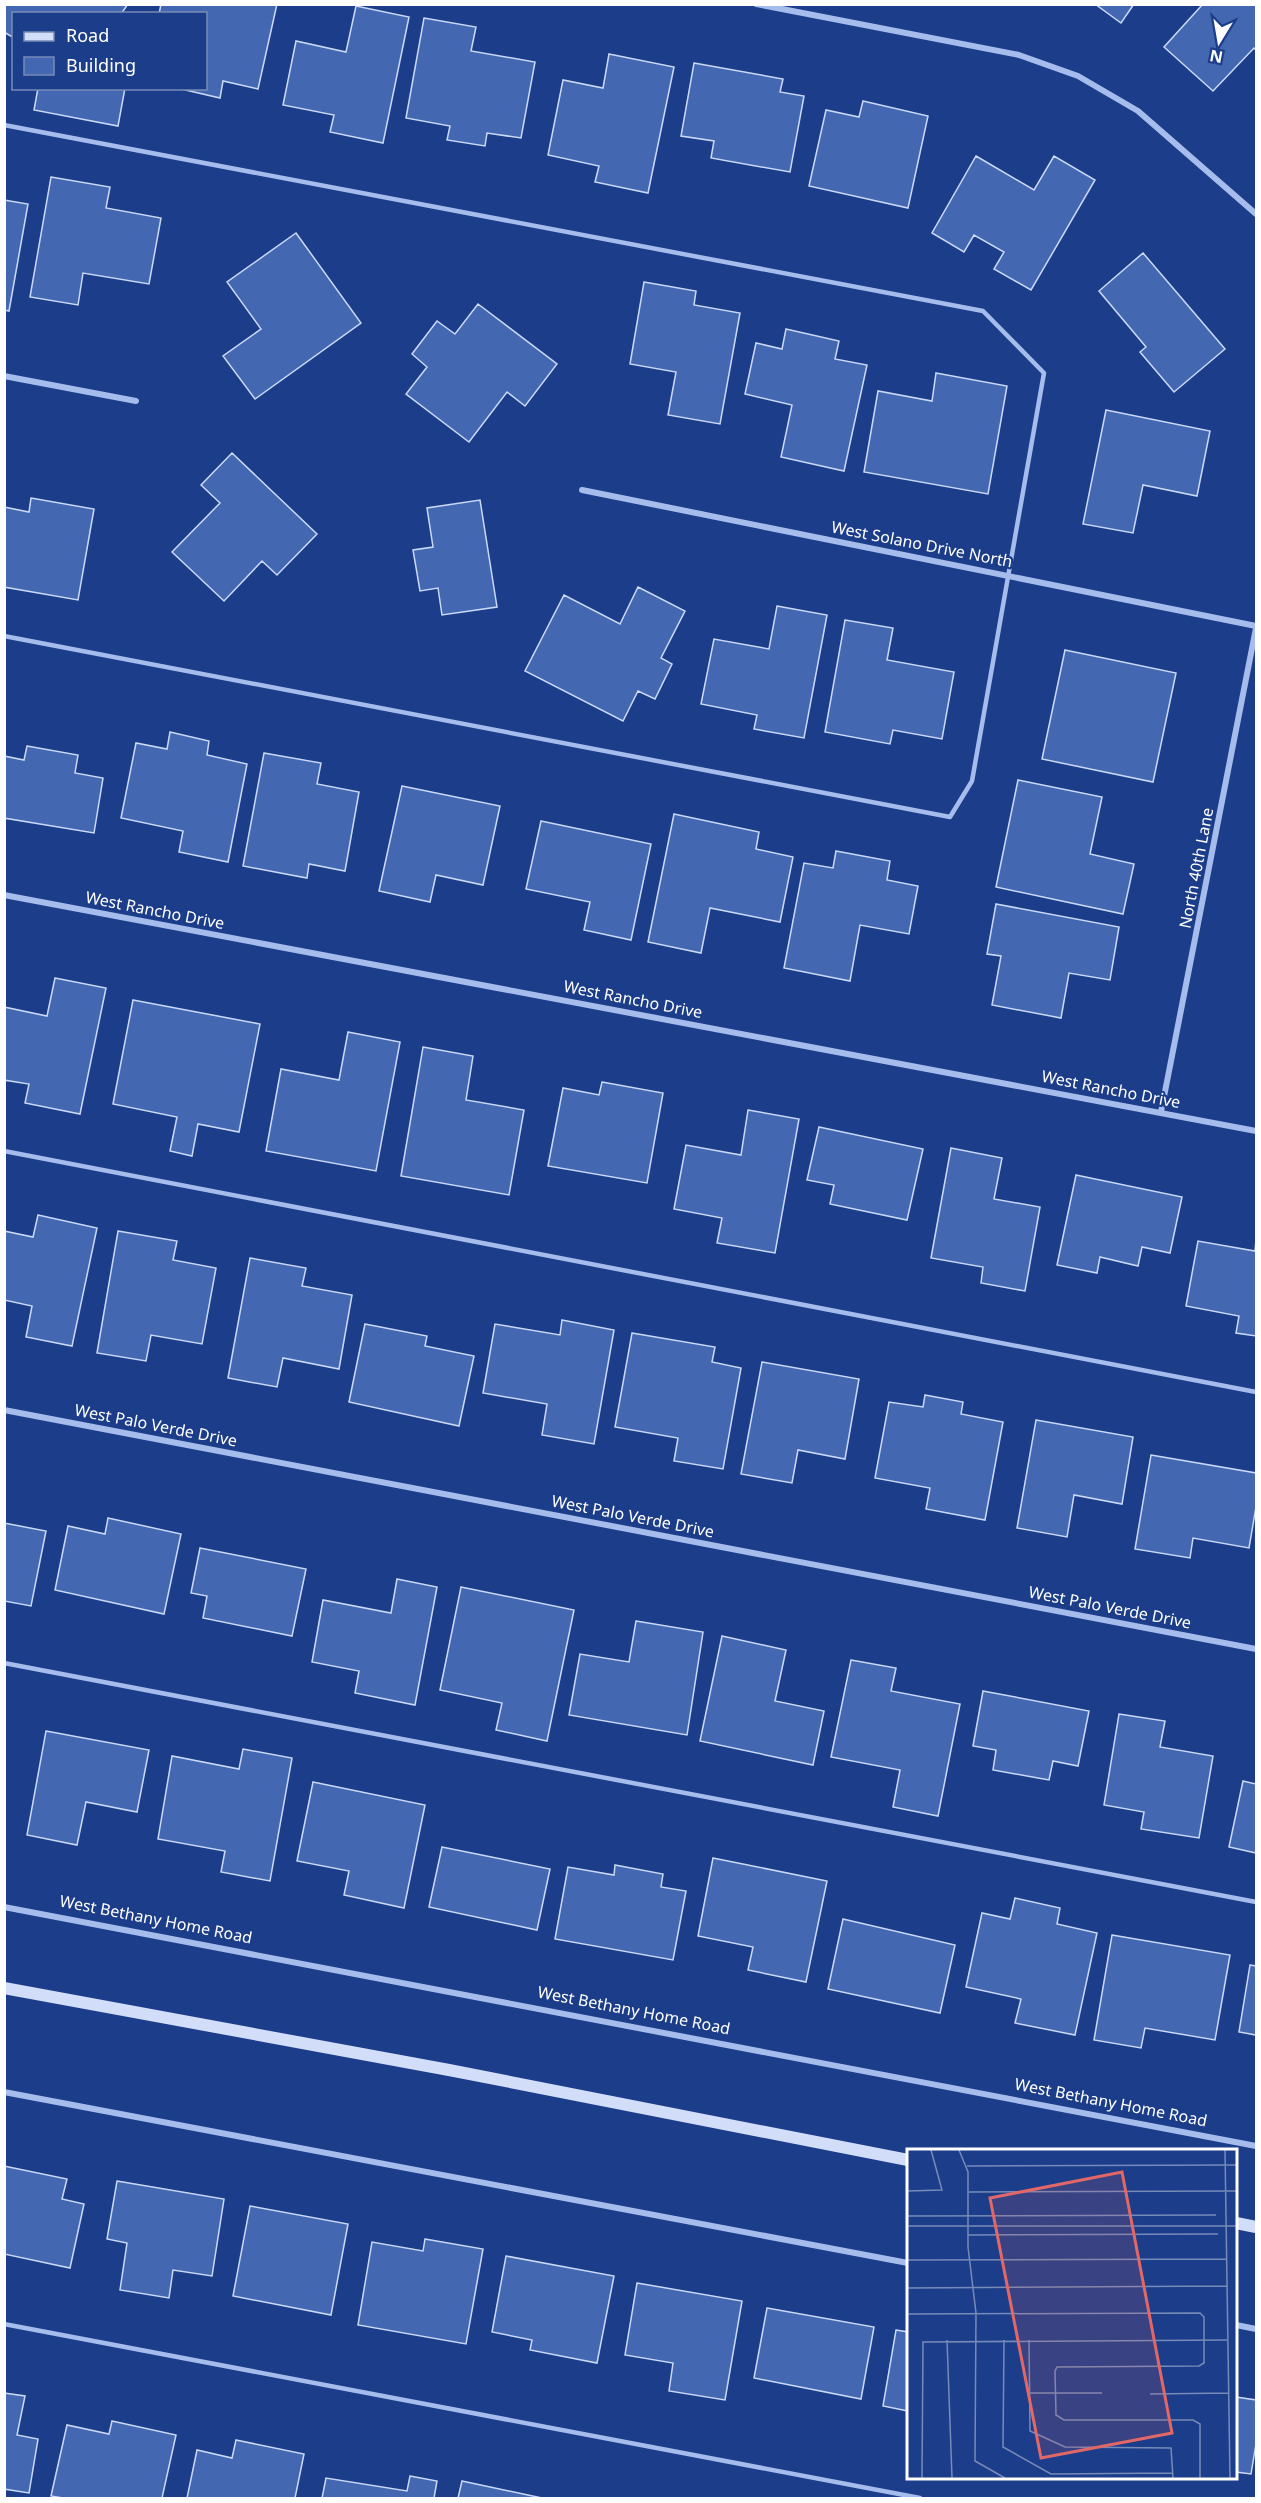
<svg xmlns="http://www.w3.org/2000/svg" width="1261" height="2503" viewBox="0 0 1261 2503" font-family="'Noto Sans',sans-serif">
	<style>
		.building { fill: #4467b2; stroke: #cbd9f9; stroke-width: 1.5 }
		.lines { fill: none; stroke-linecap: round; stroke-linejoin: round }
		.lane { stroke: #a5bcec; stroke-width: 4.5 }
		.street { stroke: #a5bcec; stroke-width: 6 }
		.secondary { stroke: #d2ddf9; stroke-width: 12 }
		.labels { text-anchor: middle; stroke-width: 4.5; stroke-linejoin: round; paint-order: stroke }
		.street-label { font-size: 16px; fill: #fff; stroke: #1c3d89 }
		.inset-road { fill: none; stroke: #778bb8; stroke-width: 1.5 }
		.view { fill: #e26868; fill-opacity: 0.15; stroke: #e26868; stroke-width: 3 }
		.inset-edge { fill: none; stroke: #fff; stroke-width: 3 }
	</style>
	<rect width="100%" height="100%" fill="#1c3d89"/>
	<path class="building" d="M4,4H128L121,14H14V38L4,32Z
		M161,4H277L258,89L223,81L220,98L177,88H206V14H159Z
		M1095,4H1134L1121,23Z
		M1203,4H1256V50L1254,48L1213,91L1164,47Z
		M356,6L409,17L383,143L330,132L334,115L283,105L296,41L346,52Z
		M424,18L476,27L471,51L535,62L521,138L487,133L485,146L447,140L450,126L406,118Z
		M609,54L674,67L648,193L595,182L599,166L548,155L563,80L603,88Z
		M694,63L783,79L780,92L804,96L790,172L711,158L714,141L681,136Z
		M38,88H125L118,126L34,110Z
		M863,101L928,116L908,208L809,186L826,110L859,117Z
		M976,156L1034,190L1054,156L1095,180L1031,290L994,269L1004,252L974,235L964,252L932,233Z
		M51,177L110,187L106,208L161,218L149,284L83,273L78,305L30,297Z
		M4,200L28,204L9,311L4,310Z
		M296,233L361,323L255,399L223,356L261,329L227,282Z
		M1143,253L1225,349L1174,392L1140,352L1146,347L1099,291Z
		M644,282L696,291L694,305L740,313L720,424L668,415L676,372L630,364Z
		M478,304L557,364L525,406L507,392L469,442L406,394L427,367L412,354L437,321L455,334Z
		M786,329L839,341L835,359L867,365L844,471L781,457L792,405L745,394L756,343L782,349Z
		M936,373L1007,386L988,494L864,472L878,391L932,401Z
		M1106,410L1210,431L1197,496L1143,485L1133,533L1083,524Z
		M232,453L317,534L277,575L262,561L224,601L172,552L220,503L201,485Z
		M31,498L94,509L78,600L4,587V507L29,512Z
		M480,500L497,607L442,615L438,588L420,591L413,550L433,547L427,508Z
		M638,587L685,611L661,658L672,664L655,699L638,691L623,721L525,671L564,595L620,624Z
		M777,606L827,615L804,738L754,729L757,715L701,704L714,639L769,649Z
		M845,620L893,628L887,660L954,672L942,739L893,730L890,744L825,732Z
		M1065,650L1176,673L1153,782L1042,759Z
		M170,732L209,741L207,755L247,764L228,862L179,852L183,831L121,818L136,743L167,749Z
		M27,746L78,755L75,773L103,778L94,833L4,818V756L24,760Z
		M264,753L321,763L317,784L359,792L345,871L309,864L307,878L243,866Z
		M1018,780L1102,797L1090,854L1134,864L1123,914L996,887Z
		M402,786L500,806L483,885L436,875L430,902L379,891Z
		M674,814L759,832L756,849L793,857L780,922L710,908L701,953L648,942Z
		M541,821L651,844L631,940L584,930L590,902L526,889Z
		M836,851L890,861L887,880L918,886L909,934L860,925L850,981L784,968L804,863L833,868Z
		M996,904L1119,927L1110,980L1069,973L1061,1018L992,1005L1001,956L987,954Z
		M55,978L106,988L80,1114L25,1103L29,1084L4,1080V1007L47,1016Z
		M133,1000L260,1024L239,1132L198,1124L192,1156L170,1151L177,1117L113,1104Z
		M348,1032L400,1042L376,1171L266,1151L281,1069L339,1080Z
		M423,1047L473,1056L466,1100L524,1110L509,1195L401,1176Z
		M602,1082L663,1093L647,1183L548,1166L563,1088L599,1095Z
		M748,1110L799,1119L775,1253L717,1243L722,1218L674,1209L686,1145L741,1155Z
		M819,1127L923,1149L907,1220L830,1204L834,1185L807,1180Z
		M951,1148L1002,1158L994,1199L1040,1207L1025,1291L981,1283L983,1267L931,1258Z
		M1076,1175L1182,1197L1170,1253L1142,1247L1138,1266L1100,1257L1097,1273L1057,1265Z
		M38,1215L97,1228L72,1346L26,1337L32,1306L4,1300V1231L33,1237Z
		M118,1231L177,1241L173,1260L216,1268L202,1344L151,1335L146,1361L97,1353Z
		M1256,1240V1336L1236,1333L1239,1316L1186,1306L1198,1241L1255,1251Z
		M250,1258L306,1268L302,1286L352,1295L339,1369L283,1358L277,1387L228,1378Z
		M562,1320L614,1330L594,1444L542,1435L547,1404L483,1393L495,1324L560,1335Z
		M365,1324L427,1336L425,1346L474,1356L459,1426L349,1402Z
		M632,1333L715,1347L712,1362L741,1368L723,1469L674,1461L678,1438L615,1427Z
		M762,1362L859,1379L845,1459L798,1450L792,1483L741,1474Z
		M925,1395L963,1402L961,1414L1003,1422L985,1520L926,1509L930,1488L875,1478L889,1402L923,1407Z
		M1036,1420L1133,1437L1122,1504L1074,1495L1067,1537L1017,1528Z
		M1151,1455L1256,1473V1507L1249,1548L1193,1538L1190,1558L1135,1549Z
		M108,1518L181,1534L164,1614L55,1590L68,1526L105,1534Z
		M4,1523L46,1531L31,1606L4,1601Z
		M200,1548L306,1569L292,1636L203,1618L207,1596L191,1593Z
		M397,1579L437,1587L415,1705L355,1693L359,1671L312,1662L323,1600L391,1613Z
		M461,1587L574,1610L547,1741L496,1730L502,1703L440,1690Z
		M636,1621L703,1632L687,1735L569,1715L580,1654L629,1662Z
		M722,1636L786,1650L775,1701L824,1711L813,1765L700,1741Z
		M851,1660L896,1668L891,1691L960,1704L938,1816L893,1807L900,1770L831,1757Z
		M983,1691L1089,1711L1078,1766L1053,1761L1049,1780L993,1770L996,1750L973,1746Z
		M1119,1714L1165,1721L1160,1747L1213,1756L1199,1838L1141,1829L1144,1812L1104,1805Z
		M46,1731L149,1750L137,1812L86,1802L77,1845L27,1835Z
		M243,1749L292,1758L270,1881L221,1872L225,1851L158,1839L172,1756L239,1769Z
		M1243,1781L1256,1784V1853L1229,1847Z
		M313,1782L425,1805L404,1908L344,1895L349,1871L297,1861Z
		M442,1847L550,1869L537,1930L429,1907Z
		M713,1858L827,1881L806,1982L748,1970L753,1947L698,1936Z
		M615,1865L663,1874L661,1887L686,1891L673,1960L555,1939L568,1867L614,1875Z
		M1015,1898L1060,1908L1057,1924L1097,1933L1075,2035L1015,2023L1021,1999L966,1987L982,1913L1010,1919Z
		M843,1919L955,1945L940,2013L828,1989Z
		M1112,1935L1230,1955L1215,2040L1145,2028L1141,2048L1094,2040Z
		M1250,1965L1256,1966V2035L1239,2032Z
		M4,2166L67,2179L62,2199L84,2204L70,2268L4,2254Z
		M117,2181L224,2199L212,2276L173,2270L169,2298L120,2290L127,2243L107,2239Z
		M250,2206L348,2224L331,2315L233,2296Z
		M425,2239L483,2249L466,2344L358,2325L372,2242L423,2251Z
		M506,2256L614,2276L597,2363L530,2350L532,2340L492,2332Z
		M637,2283L742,2301L725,2400L669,2391L673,2363L625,2355Z
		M767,2308L874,2327L861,2399L754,2378Z
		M896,2330L908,2332V2411L883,2406Z
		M4,2393L25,2396L17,2435L38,2439L29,2493L4,2489Z
		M1236,2397L1256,2400V2444L1251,2474L1236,2472Z
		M112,2421L176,2435L162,2498H63L51,2496L67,2425L109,2434Z
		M236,2440L304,2454L295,2498H187L197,2450L232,2458Z
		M410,2476L437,2481L434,2498H322L326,2478L407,2491Z
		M462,2481L542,2498H458Z"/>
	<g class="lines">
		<path class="lane" d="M4,125L983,311L1044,373L972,781L950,817L4,636
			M4,1151L1256,1392
			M4,1663L1256,1902
			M4,2324L920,2498"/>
		<path class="street" d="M756,4L1019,55L1078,76L1138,111L1256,214
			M4,376L136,401
			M582,490L1256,626
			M4,895L1256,1131
			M1161,1112L1256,628
			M4,1410L1256,1649
			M4,1907L1256,2146
			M4,2092L908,2263
			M1236,2325L1256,2329"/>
		<path class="secondary" d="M4,1988L449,2070L908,2160
			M1236,2223L1256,2227"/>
	</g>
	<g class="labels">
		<g class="street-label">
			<text transform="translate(922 544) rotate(11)" y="6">West Solano Drive North</text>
			<text transform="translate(1196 868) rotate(-79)" y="6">North 40th Lane</text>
			<text transform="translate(155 910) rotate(11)" y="6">West Rancho Drive</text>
			<text transform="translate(633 999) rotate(11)" y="6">West Rancho Drive</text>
			<text transform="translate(1111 1089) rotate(11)" y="6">West Rancho Drive</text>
			<text transform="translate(156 1425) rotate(11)" y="6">West Palo Verde Drive</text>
			<text transform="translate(633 1516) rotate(11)" y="6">West Palo Verde Drive</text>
			<text transform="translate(1110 1607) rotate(11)" y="6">West Palo Verde Drive</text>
			<text transform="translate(156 1919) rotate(11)" y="6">West Bethany Home Road</text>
			<text transform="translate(634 2010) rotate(11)" y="6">West Bethany Home Road</text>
			<text transform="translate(1111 2102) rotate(11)" y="6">West Bethany Home Road</text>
		</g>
	</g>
	<g transform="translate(907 2149)">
		<rect width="330" height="330" fill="#1c3d89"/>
		<path class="inset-road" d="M52,1L61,23V98L69,164L68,312L98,329M318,1L323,329M60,17L330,16M0,42L35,41L24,1M62,43L330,42M0,67L309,66M0,77H330M61,86L311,85M0,111L320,110M0,139L320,137M0,165L293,164L297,168V214L292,217L150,218L148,222L149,266L157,271H286L293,275V329M40,191L45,329M97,191L96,298L144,325L266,324M122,191L123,282L158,298L264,299L266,329M122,244H195M243,245L322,244M15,329L16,193L320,191"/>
		<path class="view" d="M215,23L265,284L134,309L83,49Z"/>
		<rect width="330" height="330" class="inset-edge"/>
	</g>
	<rect width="1261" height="2503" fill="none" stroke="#ffffff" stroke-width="12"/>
	<rect x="12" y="12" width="195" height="78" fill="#1c3d89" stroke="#778bb8" stroke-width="1.5"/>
	<rect x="24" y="32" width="30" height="9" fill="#d2ddf9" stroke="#778bb8" stroke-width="1.5"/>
	<text x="66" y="42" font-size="18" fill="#ffffff">Road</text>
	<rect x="24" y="57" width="30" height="18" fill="#4467b2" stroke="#778bb8" stroke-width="1.5"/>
	<text x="66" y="72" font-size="18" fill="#ffffff">Building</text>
	<g transform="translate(1219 42) rotate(191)" stroke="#1c3d89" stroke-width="4.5" paint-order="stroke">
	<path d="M0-4.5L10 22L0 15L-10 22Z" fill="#ffffff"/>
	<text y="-9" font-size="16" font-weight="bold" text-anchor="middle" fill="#ffffff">N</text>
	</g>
</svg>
